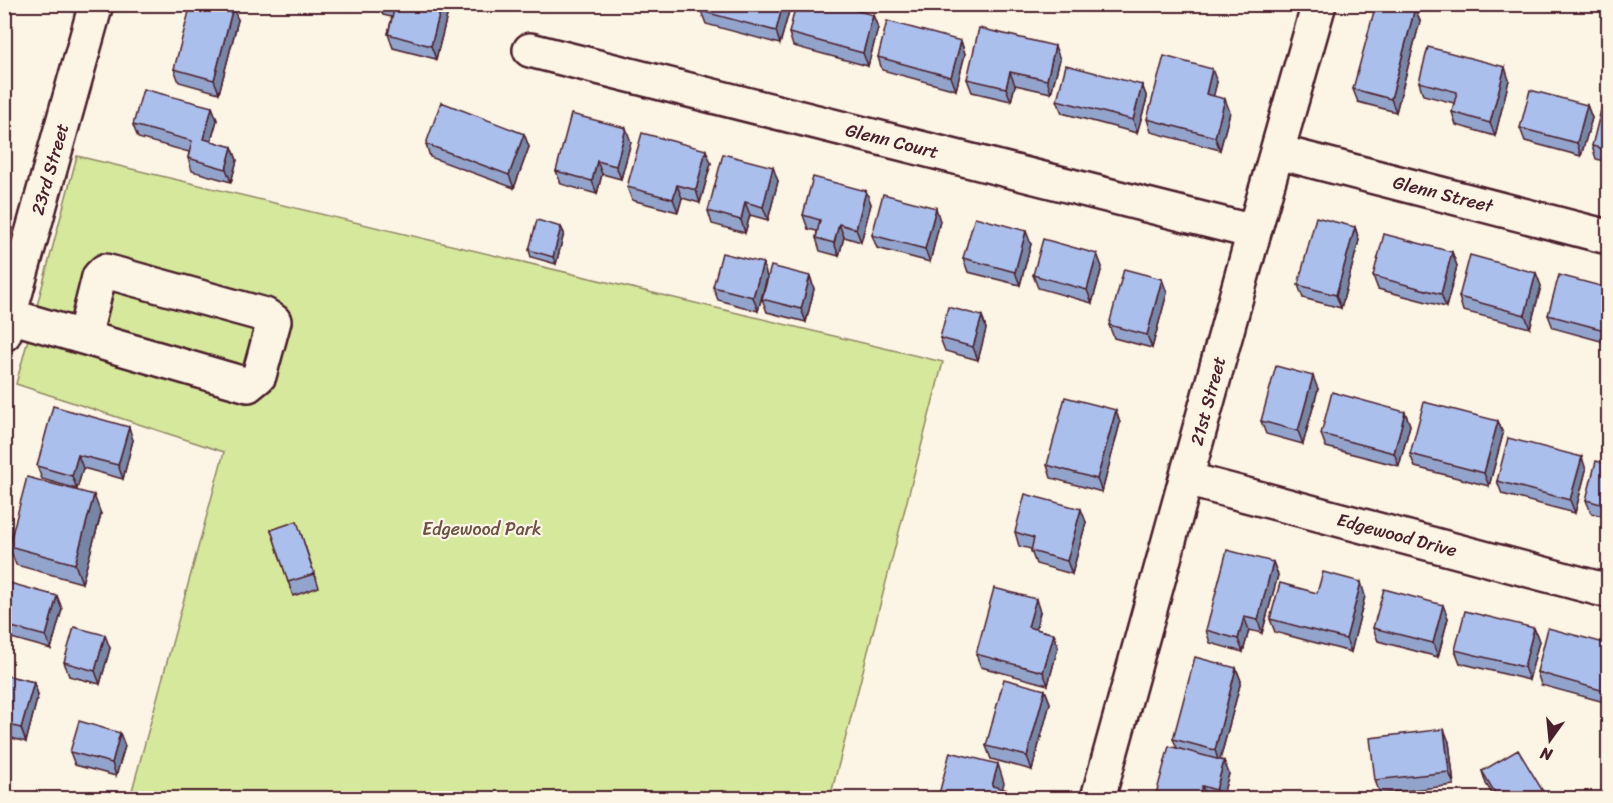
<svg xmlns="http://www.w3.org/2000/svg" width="1613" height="803" viewBox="0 0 1613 803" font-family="Sriracha,sans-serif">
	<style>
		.green { fill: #d6e89c; stroke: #908464; stroke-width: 1.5 }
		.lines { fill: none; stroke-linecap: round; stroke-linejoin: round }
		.minor-casing { stroke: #4a1f2b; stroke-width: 38 }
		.minor { stroke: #fcf5e5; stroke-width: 33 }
		.wall { fill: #93a4cc; stroke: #4a1f2b; stroke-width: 1.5 }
		.shaded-wall { fill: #7886a6; stroke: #4a1f2b; stroke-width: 1.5 }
		.building { fill: #abbfed; stroke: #4a1f2b; stroke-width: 1.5 }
		.labels { text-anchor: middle; stroke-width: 4.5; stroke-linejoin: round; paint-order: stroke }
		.street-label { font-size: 18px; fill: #4a1f2b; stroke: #fcf5e5 }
		.park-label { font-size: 18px; fill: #6d5147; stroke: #fcf5e5 }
	</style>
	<rect width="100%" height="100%" fill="#fcf5e5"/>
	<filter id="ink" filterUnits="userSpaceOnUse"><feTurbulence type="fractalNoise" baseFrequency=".0167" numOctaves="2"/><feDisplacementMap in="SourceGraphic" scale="12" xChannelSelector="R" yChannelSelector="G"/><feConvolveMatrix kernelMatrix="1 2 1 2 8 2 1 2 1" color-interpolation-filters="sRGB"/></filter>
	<g filter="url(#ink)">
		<path class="green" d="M77,156L943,362L830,798H130L224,452L16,384Z"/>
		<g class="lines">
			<defs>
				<path id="minor" d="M530,50L1254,232
					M1278,152L1608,237
					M10,316L248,385L259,376L274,321L265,315L105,271L99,277L84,337
					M4,334L96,4
					M1186,479L1608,591
					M1098,798L1254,232L1319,4"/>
			</defs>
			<use href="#minor" class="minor-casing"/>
			<use href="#minor" class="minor"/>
		</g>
		<path class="wall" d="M380,4H450L436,59L393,48L388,34L392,17L383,15Z
			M665,4H692L691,11Z
			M791,4L780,44L706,24L701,11Z
			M1415,8L1420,21L1396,112L1358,102L1353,89Z
			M873,15L878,28L868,66L793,46L789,33Z
			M238,20L219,93L179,82L174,69Z
			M961,41L965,54L956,90L882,70L878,57Z
			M1060,59L1051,93L1015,85L1011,101L972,92L967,79Z
			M1509,80L1495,136L1456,125L1452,112L1454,103L1423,95L1419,82Z
			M1217,82L1213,96L1230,112L1220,150L1151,132L1147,119Z
			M1142,85L1147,98L1137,133L1062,113L1057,100Z
			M1587,105L1592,118L1581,156L1525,141L1520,128Z
			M212,107L217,120L211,141L232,147L237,160L231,182L192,171L188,158L189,152L138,138L133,125Z
			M1608,108V162L1596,159L1592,146Z
			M524,134L529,147L514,188L430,157L426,144Z
			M631,142L621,179L602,174L597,194L561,184L556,171Z
			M711,163L700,203L682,198L678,212L632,200L627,187Z
			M778,181L768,220L750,215L745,233L712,224L708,211Z
			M866,191L871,204L861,242L844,237L839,256L820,251L816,238L817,231L808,229L803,215Z
			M940,221L930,262L877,248L872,235Z
			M561,227L564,233L556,264L531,257L529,250Z
			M1355,227L1359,240L1341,308L1303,298L1298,285Z
			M1031,244L1020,285L968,272L963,258Z
			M1452,252L1457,266L1446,307L1378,289L1373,276Z
			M1097,254L1102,267L1092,303L1038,288L1033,275Z
			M763,263L767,277L758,311L718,300L713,287Z
			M1536,273L1541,286L1530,328L1463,311L1459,297Z
			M810,276L814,289L806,322L767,312L762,299Z
			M1608,288V343L1553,328L1548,315Z
			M1167,293L1152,348L1114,338L1109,325Z
			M982,316L986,329L978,360L945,351L940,338Z
			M1318,389L1303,444L1266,434L1261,421Z
			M1405,412L1410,425L1399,466L1326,447L1321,434Z
			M1498,421L1503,434L1489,486L1415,467L1410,454Z
			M1120,423L1102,492L1051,478L1047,465Z
			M133,440L123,479L83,468L77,489L42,479L37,466Z
			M1608,464V518L1591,513L1586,500Z
			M1586,470L1575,513L1502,494L1497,481Z
			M101,514L82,583L16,565L9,546Z
			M1086,522L1072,574L1036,564L1031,551V549L1019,546L1015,532Z
			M271,530L301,534L319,587L293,596Z
			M1273,562L1278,575L1262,633L1249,630L1243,652L1210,643L1206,630Z
			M4,588L57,596L62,609L51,649L4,636Z
			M1317,593L1365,596L1351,652L1275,632L1270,619Z
			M1040,612L1036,629L1054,634L1058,647L1048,685L981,667L976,654Z
			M1448,618L1438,657L1378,641L1373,628Z
			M1534,628L1539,641L1529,680L1460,663L1455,650Z
			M1608,644V703L1541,685L1537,672Z
			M110,648L100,684L69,676L64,662Z
			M1236,668L1241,681L1220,760L1224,761L1229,774L1222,798H1155L1177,748L1173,739Z
			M4,675L34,682L38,695L26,742L4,736Z
			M1045,690L1050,703L1032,770L991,759L986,746Z
			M1449,742L1454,785L1380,794L1375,780Z
			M125,746L116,776L75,765L70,752Z
			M1482,771L1547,798H1495L1486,784Z"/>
		<path class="shaded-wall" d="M4,4H11V6L4,31Z
			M442,4H450L436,59L431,46Z
			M688,4H692L691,11Z
			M783,4H791L780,44L776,31Z
			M233,7L238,20L219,93L214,80Z
			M1415,8L1420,21L1396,112L1391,99Z
			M873,15L878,28L868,66L863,53Z
			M961,41L965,54L956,90L951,77Z
			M1055,46L1060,59L1051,93L1047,80Z
			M1505,67L1509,80L1495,136L1490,123Z
			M1212,69L1217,82L1211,107L1206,94Z
			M1010,72L1015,85L1011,101L1006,88Z
			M1142,85L1147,98L1137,133L1133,120Z
			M1225,99L1230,112L1220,150L1215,137Z
			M1587,105L1592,118L1581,156L1577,143Z
			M212,107L217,120L208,152L204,139Z
			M626,128L631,142L621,179L616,166Z
			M524,134L529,147L514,188L509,175Z
			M232,147L237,160L231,182L226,169Z
			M706,150L711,163L700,203L696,190Z
			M597,161L602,174L597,194L592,181Z
			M773,167L778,181L768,220L763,207Z
			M677,185L682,198L678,212L673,199Z
			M866,191L871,204L861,242L856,229Z
			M745,202L750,215L745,233L741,220Z
			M936,208L940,221L930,262L925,249Z
			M839,224L844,237L839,256L834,243Z
			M561,227L564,233L556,264L553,257Z
			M1355,227L1359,240L1341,308L1336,295Z
			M1026,231L1031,244L1020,285L1015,272Z
			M1452,252L1457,266L1446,307L1441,294Z
			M1097,254L1102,267L1092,303L1087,290Z
			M763,263L767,277L758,311L753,297Z
			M1536,273L1541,286L1530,328L1525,315Z
			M810,276L814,289L806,322L801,309Z
			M1162,279L1167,293L1152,348L1147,335Z
			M982,316L986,329L978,360L973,347Z
			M1313,376L1318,389L1303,444L1298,431Z
			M1116,410L1120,423L1102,492L1097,479Z
			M1405,412L1410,425L1399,466L1394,453Z
			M1498,421L1503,434L1489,486L1484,473Z
			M129,427L133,440L123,479L118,465Z
			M78,455L83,468L77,489L72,476Z
			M1582,457L1586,470L1575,513L1570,500Z
			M94,495L101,514L82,583L75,564Z
			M1081,509L1086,522L1072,574L1067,561Z
			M1273,562L1278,575L1262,633L1258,620Z
			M1361,582L1365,596L1351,652L1346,639Z
			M57,596L62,609L51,649L46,636Z
			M1036,599L1040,612L1033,640L1028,627Z
			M1443,605L1448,618L1438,657L1433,643Z
			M1244,617L1249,630L1243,652L1238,639Z
			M1534,628L1539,641L1529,680L1524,667Z
			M1054,634L1058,647L1048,685L1043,672Z
			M105,635L110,648L100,684L95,671Z
			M1236,668L1241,681L1219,763L1215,750Z
			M34,682L38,695L26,742L21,728Z
			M1045,690L1050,703L1032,770L1027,756Z
			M1444,729L1449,742L1454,785L1449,772Z
			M120,733L125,746L116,776L112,763Z
			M1224,761L1229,774L1222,798H1220L1216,790Z
			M998,764L1004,783L1000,798L992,786Z
			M1202,786L1207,798H1198Z"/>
		<path class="building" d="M191,4H225L233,7L214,80L174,69Z
			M389,4H442L431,46L388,34L395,6Z
			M703,4H783L776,31L701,11Z
			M796,4H833L873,15L863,53L789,33Z
			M1376,4H1403L1415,8L1391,99L1353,89Z
			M887,21L961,41L951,77L878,57Z
			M979,28L1055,46L1047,80L1010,72L1006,88L967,79Z
			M1428,47L1505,67L1490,123L1452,112L1457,92L1419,82Z
			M1164,56L1212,69L1206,94L1225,99L1215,137L1147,119Z
			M1066,65L1142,85L1133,120L1057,100Z
			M143,89L212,107L204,139L232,147L226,169L188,158L192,141L133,125Z
			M1530,90L1587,105L1577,143L1520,128Z
			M441,102L524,134L509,175L426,144Z
			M1602,106L1608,108V150L1592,146Z
			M571,114L626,128L616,166L597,161L592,181L556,171Z
			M642,133L706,150L696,190L677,185L673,199L627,187Z
			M723,154L773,167L763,207L745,202L741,220L708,211Z
			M813,177L866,191L856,229L839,224L834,243L816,238L820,220L803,215Z
			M883,194L936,208L925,249L872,235Z
			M975,217L1026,231L1015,272L963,258Z
			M1316,217L1355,227L1336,295L1298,285Z
			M537,220L561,227L553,257L529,250Z
			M1384,234L1452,252L1441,294L1373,276Z
			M1043,239L1097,254L1087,290L1033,275Z
			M722,253L763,263L753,297L713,287Z
			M1470,255L1536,273L1525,315L1459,297Z
			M771,266L810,276L801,309L762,299Z
			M1124,269L1162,279L1147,335L1109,325Z
			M1559,275L1608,288V331L1548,315Z
			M948,307L982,316L973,347L940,338Z
			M1276,366L1313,376L1298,431L1261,421Z
			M1332,392L1405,412L1394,453L1321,434Z
			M1065,397L1116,410L1097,479L1047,465Z
			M1424,402L1498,421L1484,473L1410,454Z
			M53,406L129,427L118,465L78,455L72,476L37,466Z
			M1508,438L1582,457L1570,500L1497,481Z
			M1596,461L1608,464V506L1586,500Z
			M27,477L94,495L75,564L9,546Z
			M1025,494L1081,509L1067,561L1031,551L1034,538L1015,532Z
			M297,521L314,574L288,582L271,530Z
			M1227,550L1273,562L1258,620L1244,617L1238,639L1206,630Z
			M1323,572L1361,582L1346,639L1270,619L1280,583L1317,593Z
			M6,582L57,596L46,636L4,625V588Z
			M994,588L1036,599L1028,627L1054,634L1043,672L976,654Z
			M1384,589L1443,605L1433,643L1373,628Z
			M1465,611L1534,628L1524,667L1455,650Z
			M74,627L105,635L95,671L64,662Z
			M1548,628L1608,644V692L1537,672Z
			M1195,657L1236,668L1215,750L1173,739Z
			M4,675L34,682L21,728L4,724Z
			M1004,679L1045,690L1027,756L986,746Z
			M79,721L120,733L112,763L70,752Z
			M1444,729L1449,772L1375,780L1370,738Z
			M1169,746L1224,761L1216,790L1202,786L1198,798H1155Z
			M1518,750L1547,798H1498L1482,771Z
			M950,752L998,764L992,786L1016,792L1015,798H938Z"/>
	</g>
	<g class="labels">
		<g class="street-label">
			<text transform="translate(892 141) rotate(14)" y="6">Glenn Court</text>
			<text transform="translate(50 169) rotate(-74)" y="6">23rd Street</text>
			<text transform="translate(1443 194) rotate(14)" y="6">Glenn Street</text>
			<text transform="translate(1208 401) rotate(-75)" y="6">21st Street</text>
			<text transform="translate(1397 535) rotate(15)" y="6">Edgewood Drive</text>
		</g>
		<g class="park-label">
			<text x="482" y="535">Edgewood Park</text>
		</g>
	</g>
	<rect width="1613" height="803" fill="none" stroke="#fcf5e5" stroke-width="24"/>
	<rect x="12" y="12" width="1589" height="779" fill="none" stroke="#4a1f2b" stroke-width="2" filter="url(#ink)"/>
	<g transform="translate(1550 740) rotate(195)" stroke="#fcf5e5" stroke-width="4.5" paint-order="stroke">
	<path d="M0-4.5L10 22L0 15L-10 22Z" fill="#4a1f2b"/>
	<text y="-9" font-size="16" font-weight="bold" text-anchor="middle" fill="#4a1f2b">N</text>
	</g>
</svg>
